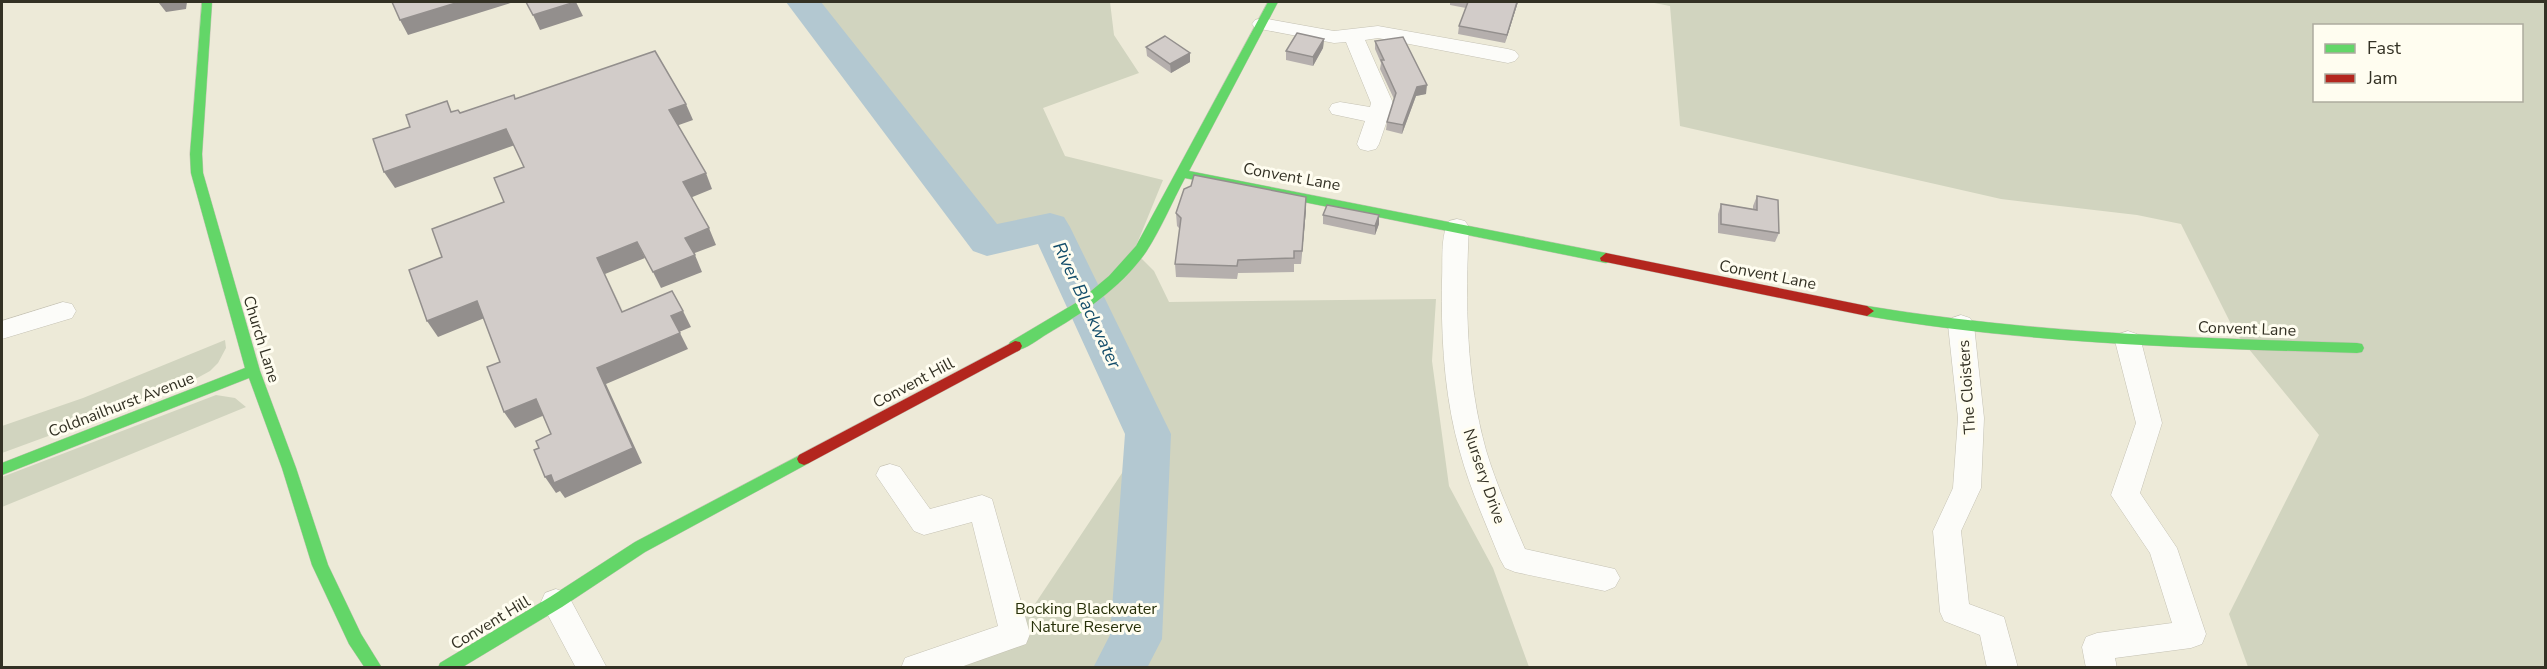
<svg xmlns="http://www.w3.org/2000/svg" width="2547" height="669" viewBox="0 0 2547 669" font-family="'Nunito Sans',sans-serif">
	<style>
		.green { fill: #d1d4bf; fill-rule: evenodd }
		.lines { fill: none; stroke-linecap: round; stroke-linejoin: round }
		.river { fill: #b3c8d1; fill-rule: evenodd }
		.street-casing { stroke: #c5c2b4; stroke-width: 1 }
		.fast-casing { stroke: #c5c2b4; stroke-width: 1 }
		.jam-casing { stroke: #c5c2b4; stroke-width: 1 }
		.street { fill: #fcfcf9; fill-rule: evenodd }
		.fast { fill: #63d668; fill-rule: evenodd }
		.jam { fill: #b3261e; fill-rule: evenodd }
		.wall { fill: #b5afad }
		.shaded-wall { fill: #938f8d }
		.building { fill: #d2ccc9; stroke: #938f8d; stroke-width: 1.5 }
		.labels { text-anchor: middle; stroke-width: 6; stroke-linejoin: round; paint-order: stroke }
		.street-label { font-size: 16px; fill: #333124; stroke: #fffdf0 }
		.park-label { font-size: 16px; fill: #273009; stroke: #fffdf0 }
		.water-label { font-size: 18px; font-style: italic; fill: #134d6a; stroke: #fffdf0 }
	</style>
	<rect width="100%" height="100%" fill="#edead8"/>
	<path class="green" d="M803,2H1110L1114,35L1139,73L1043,108L1065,156L1163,180L1134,251L1154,271L1169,302L1436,299L1432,361L1449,486L1493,568L1529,667H941L1015,634L1148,434L1050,227L987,241L907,134Z
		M1649,2H2545V667H2248L2229,614L2319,435L2235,332L2181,224L2137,215L2001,199L1680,126L1670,6ZM2314,26H2522V100H2314Z
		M225,340L226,348L218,363L210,371L179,388L2,453V426L83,398Z
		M216,395L235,398L246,407L2,507V477Z"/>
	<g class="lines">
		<path class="river" d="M786,2H821L997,224L1050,213L1064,217L1070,227L1171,434L1162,639L1147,668H1093L1110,635L1125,434L1038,244L987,256L973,251Z"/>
		<defs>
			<path id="street" d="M1262,18L1334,31L1378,26L1508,49L1515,51L1519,56L1515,61L1508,63L1378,38L1365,40L1393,103L1379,144L1376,149L1368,151L1360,149L1357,144L1365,121L1332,114L1329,109L1332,104L1340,102L1370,107L1371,103L1346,42L1334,43L1255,28L1252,24L1255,20Z
				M1457,219L1465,221L1469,227C1465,302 1466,378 1486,450C1496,484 1511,516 1525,549L1615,569L1620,578L1615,587L1605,591L1515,572L1505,568L1500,559C1486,524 1470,489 1460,452C1444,396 1441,337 1442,280C1443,262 1440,236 1449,221Z
				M63,302L72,304L76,311L72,318L2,339V321Z
				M1961,315L1970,318L1974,325L1984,418L1981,488L1961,531L1969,604L2004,617L2018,668H1987L1980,635L1944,621L1940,612L1933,531L1953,488L1958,418L1948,325L1952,318Z
				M2128,331L2137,334L2141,341L2162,423L2140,493L2177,548L2206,634L2202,644L2191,648L2115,658L2117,668H2086L2082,647L2086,637L2097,633L2172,623L2150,553L2111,495L2136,423L2115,341L2119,334Z
				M890,464L900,467L930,509L982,495L992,499L1030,634L1026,644L958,668H901L905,658L998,626L972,522L924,535L914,531L876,475L880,467Z
				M556,589L567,593L607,668H576L541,602L545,593Z"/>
			<path id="fast" d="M202,2H212L202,154L203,173L260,371L296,468L328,565L361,634L382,668H365L349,644L312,565L282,468L249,378L2,475V463L245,368L191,173L190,154Z
				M1268,2H1278L1189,171L1606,253L1612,258L1611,261L1606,263L1185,178C1172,202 1161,229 1146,252C1122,287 1083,313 1047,334C1037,340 1022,353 1010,350L1008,346L1010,342L1079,301L1109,276L1136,246Z
				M1867,306C2029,333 2193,338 2357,343L2362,344L2364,348L2362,352L2357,353C2193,348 2029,344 1867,316L1860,311Z
				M804,453L809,455L811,459L809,463L645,552L562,607L461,668H438L440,663L550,597L635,542Z"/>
			<path id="jam" d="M1606,253L1867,306L1874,311L1867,316L1601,261L1600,258Z
				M1015,341L1020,342L1022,346L1020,350L809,463L804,465L799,463L797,459L799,455Z"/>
		</defs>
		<use href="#street" class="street-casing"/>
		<use href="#fast" class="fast-casing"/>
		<use href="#jam" class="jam-casing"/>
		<use href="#street" class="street"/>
		<use href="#fast" class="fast"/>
		<use href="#jam" class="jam"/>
	</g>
	<path class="wall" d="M1450,2H1518L1505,43L1458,34L1459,26L1466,8L1450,5Z
		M1324,39L1323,48L1313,66L1286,60V51Z
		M1375,41L1426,94L1416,96L1402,134L1386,130L1387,122L1394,99L1380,69L1381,63L1375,49Z
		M1146,47L1190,53V62L1171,73L1147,56Z
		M1757,196L1779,233L1775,242L1718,233V214L1721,204L1753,209V206Z
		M1306,210L1301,264H1294V272L1238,273L1237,279L1176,277L1175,264L1180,229L1177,226L1176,213Z
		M1323,215L1379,224L1375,235L1323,224Z"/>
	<path class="shaded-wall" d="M169,2H187L186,9L166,12L159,3Z
		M459,2H514L408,35L400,20Z
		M576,2L583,16L540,30L533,15Z
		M1517,2H1518L1505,43L1507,35Z
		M1324,39L1323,48L1313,66V57Z
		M1190,53V62L1171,73L1170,64Z
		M1427,85L1426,94L1416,96L1402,134L1403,125L1417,87Z
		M686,104L693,120L676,126L669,110Z
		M506,129L515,145L395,188L384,172Z
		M706,173L712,189L690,198L683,182Z
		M1306,197V210L1301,264L1302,251Z
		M1379,215V224L1375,235V226Z
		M709,228L716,245L692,254L685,238Z
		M637,242L645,258L605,274L631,328L597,258Z
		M695,255L702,272L661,288L653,272Z
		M477,301L487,317L438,337L427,321Z
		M683,311L691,327L679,332L671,316Z
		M680,333L688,349L606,384L642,463L565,498L560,491L556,493L545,477L597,368Z
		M536,399L547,414L515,428L504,412Z"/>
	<path class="building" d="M392,2H459L400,20Z
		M526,2H575L533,15Z
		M1468,2H1517L1507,35L1459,26Z
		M1297,33L1324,39L1313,57L1286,51Z
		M1165,36L1190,53L1170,64L1146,47Z
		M1403,37L1427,85L1417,87L1403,125L1387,122L1396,93L1381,60H1384L1375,41Z
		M655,51L686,104L669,110L706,173L683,182L709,228L685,238L695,255L653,272L637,242L597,258L622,312L672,291L683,311L671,316L680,333L597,368L633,448L554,483L551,475L545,477L534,450L539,448L536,441L551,434L536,399L504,412L487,367L500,362L477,301L427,321L409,270L442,257L432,229L504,202L494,178L524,167L506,129L384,172L373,139L410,127L406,115L447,101L451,112L458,110L460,113L514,95L515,99Z
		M1194,175L1306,197L1302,251H1294V258L1238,260L1237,266L1175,264L1181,218L1176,213L1184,189L1191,186Z
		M1757,196L1778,200L1779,233L1721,224V204L1757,210Z
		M1327,205L1379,215L1375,226L1323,215Z"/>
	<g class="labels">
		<g class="street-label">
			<text transform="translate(1292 176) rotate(10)" y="6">Convent Lane</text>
			<text transform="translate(1768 274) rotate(11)" y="6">Convent Lane</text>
			<text transform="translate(2247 328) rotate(2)" y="6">Convent Lane</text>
			<text transform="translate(262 339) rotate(73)" y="6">Church Lane</text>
			<text transform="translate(913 382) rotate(-28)" y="6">Convent Hill</text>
			<text transform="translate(1966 387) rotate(-94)" y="6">The Cloisters</text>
			<text transform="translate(121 404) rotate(-21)" y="6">Coldnailhurst Avenue</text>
			<text transform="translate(1485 476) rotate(71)" y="6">Nursery Drive</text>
			<text transform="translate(490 622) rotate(-31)" y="6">Convent Hill</text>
		</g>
		<g class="park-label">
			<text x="1086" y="614">Bocking Blackwater<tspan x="1086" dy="18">Nature Reserve</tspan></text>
		</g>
		<g class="water-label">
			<text transform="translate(1087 305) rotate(65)" y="6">River Blackwater</text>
		</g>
	</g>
	<rect width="2547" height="669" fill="none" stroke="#333124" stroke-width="6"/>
	<rect x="2313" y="24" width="210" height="78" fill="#fffdf0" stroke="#adab9e" stroke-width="1.5"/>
	<rect x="2325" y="44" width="30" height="9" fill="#63d668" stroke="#adab9e" stroke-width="1.5"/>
	<text x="2367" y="54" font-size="18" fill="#333124">Fast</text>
	<rect x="2325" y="74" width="30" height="9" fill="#b3261e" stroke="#adab9e" stroke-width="1.5"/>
	<text x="2367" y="84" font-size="18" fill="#333124">Jam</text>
</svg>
